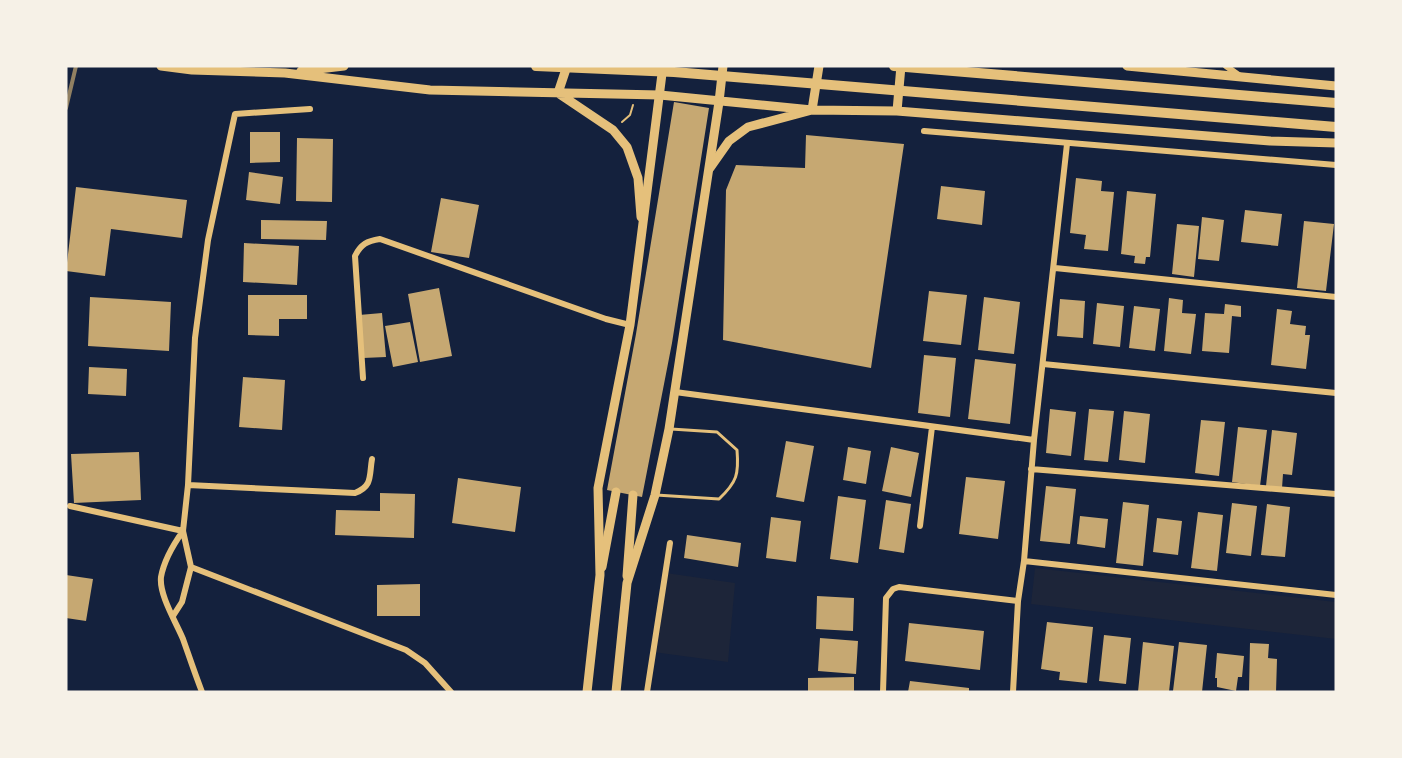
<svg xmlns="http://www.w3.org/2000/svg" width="1402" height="758" viewBox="0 0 1402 758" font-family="Commissioner,sans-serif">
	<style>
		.green { fill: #1d2539 }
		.building { fill: #c6a872 }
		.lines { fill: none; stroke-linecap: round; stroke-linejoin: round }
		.path { stroke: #e5c07b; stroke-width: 2 }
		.service { stroke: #e5c07b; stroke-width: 3 }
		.minor { stroke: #e5c07b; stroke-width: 6 }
		.primary { stroke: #e5c07b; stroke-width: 9 }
		.trunk { stroke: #e5c07b; stroke-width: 9 }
		.motorway { stroke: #e5c07b; stroke-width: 10 }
		.rail { stroke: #918062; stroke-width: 4 }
	</style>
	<rect width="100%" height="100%" fill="#14213d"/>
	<path class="green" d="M1035,568L1336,602V639L1031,604Z
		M666,573L735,583L728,662L653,652Z"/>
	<path class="building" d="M674,102L709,108L672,343L642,497L607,490L636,334Z
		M250,132H280V162L250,163Z
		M806,135L904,144L871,368L723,340L726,190L736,165L805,168Z
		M297,138L333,139L332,202L296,201Z
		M249,172L283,177L280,204L246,200Z
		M1076,178L1102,181L1101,191L1114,192L1108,251L1084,249L1086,235L1070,233Z
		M941,186L985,191L982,225L937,219Z
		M76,187L187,200L182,238L111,229L105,276L66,271Z
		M1127,191L1156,194L1150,257H1146L1145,264L1134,263L1135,256L1121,254Z
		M441,198L479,205L469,258L431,252Z
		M1245,210L1282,214L1278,246L1241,242Z
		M1202,217L1224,220L1219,261L1198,259Z
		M261,220L327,221L326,240L261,239Z
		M1304,221L1334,224L1326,291L1297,288Z
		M1177,224L1199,226L1194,277L1172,274Z
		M244,243L299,246L297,285L243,282Z
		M439,288L452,356L420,362L408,294Z
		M929,291L967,295L961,345L923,341Z
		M248,295H307V319H279V336L248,335Z
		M90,297L171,302L169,351L88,346Z
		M984,297L1020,302L1014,354L978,350Z
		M1169,298L1183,300L1182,313L1196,314L1191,354L1164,351Z
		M1060,299L1085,301L1083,338L1057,336Z
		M1097,303L1124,306L1120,347L1093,344Z
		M1225,304L1241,306V317L1232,316L1229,353L1202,351L1205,313L1224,314Z
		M1134,306L1160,309L1155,351L1129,348Z
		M1277,309L1292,311L1290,324L1306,326L1305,335H1310L1306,369L1271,365Z
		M382,313L386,357L363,358L359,315Z
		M410,322L418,362L393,367L385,326Z
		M924,355L956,358L950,417L918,413Z
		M975,359L1016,364L1010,424L968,419Z
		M89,367L127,369L126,396L88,394Z
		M243,377L285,380L282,430L239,427Z
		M1050,409L1076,412L1071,456L1046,453Z
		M1089,409L1114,411L1108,462L1084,460Z
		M1124,411L1150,414L1145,463L1119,460Z
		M1201,420L1225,422L1219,476L1195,473Z
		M1238,427L1267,430L1260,486L1232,482Z
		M1272,430L1297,433L1292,475L1283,474L1282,488L1266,486Z
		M786,441L814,446L804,502L776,497Z
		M848,447L871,451L866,484L843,480Z
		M891,447L919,453L911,497L882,491Z
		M139,452L141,500L74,503L71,454Z
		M966,477L1005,481L998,539L959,534Z
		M458,478L521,487L515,532L452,523Z
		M1046,486L1076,489L1070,544L1040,541Z
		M380,493L415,494L414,538L335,535L336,510L380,511Z
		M838,496L866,500L858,563L830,559Z
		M886,500L911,504L904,553L879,549Z
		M1123,502L1149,505L1143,566L1116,563Z
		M1232,503L1257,506L1251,556L1226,553Z
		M1267,504L1290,507L1285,557L1261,555Z
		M1198,512L1223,515L1217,571L1191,568Z
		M1080,516L1108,519L1105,548L1077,544Z
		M771,517L801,521L796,562L766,558Z
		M1157,518L1182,521L1178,555L1153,552Z
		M687,535L741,543L738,567L684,558Z
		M66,575L93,579L86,621L66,618Z
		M420,584V616H377V585Z
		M817,596L854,598L853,631L816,629Z
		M1047,622L1093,627L1087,683L1059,680L1060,672L1041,669Z
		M909,623L984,631L980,670L905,661Z
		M1104,635L1131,638L1126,684L1099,681Z
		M820,638L858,641L856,674L818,671Z
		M1143,642L1174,646L1169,692H1138Z
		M1179,642L1207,645L1202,692L1173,691Z
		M1250,643L1269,644L1268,658L1277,659L1276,692H1249Z
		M1217,653L1244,656L1242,677H1238L1236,691L1217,687V678H1215Z
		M854,677V692H808V678Z
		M910,681L969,688V692H908Z"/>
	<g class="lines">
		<path class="path" d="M622,122L630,115L633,105"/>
		<path class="service" d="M656,495L719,499C737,482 739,474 737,450L717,432L671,429"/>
		<path class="minor" d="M1226,66L1240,76
			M924,131L1336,165
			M1055,268L1336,297
			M1043,364L1336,393
			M363,378L355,256C361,244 367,241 380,239L606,319L630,325
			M675,392L1034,440
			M1031,469L1336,494
			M188,485L355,493C373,486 369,476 372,459
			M70,506L183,531
			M920,526L932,427
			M183,531C173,545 164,560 161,577C159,595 176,622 183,639C189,656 195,674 202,692
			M1024,561L1336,595
			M191,567L406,650L425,663L451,692
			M173,616L182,602L191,567L183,531L188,485L195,338L208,240L235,114L310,109
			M647,692L670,543
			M883,692L886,598L893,589L899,587L1018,601
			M1013,692L1018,601L1024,561L1034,440L1067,144"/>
		<path class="primary" d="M161,66L192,70L285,73L430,90L660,95L812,110L897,111L1270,141L1336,143
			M1127,66L1336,86
			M301,71L344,66
			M558,93L613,130L627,147L638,178L641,217
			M558,93L567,66
			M719,102L723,66
			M897,111L901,66
			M710,168L729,141L748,127L812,110L819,66
			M602,567L616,492
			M627,576L633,495"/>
		<path class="trunk" d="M587,692L600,575L598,488L630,325L663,66
			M616,692L627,583L655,495L669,429L719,102"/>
		<path class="motorway" d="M536,66L674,72L1336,127
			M894,66L1336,103"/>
		<path class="rail" d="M66,108L76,66"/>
	</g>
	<rect width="1402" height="758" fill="none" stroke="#f6f1e7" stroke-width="135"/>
</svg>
